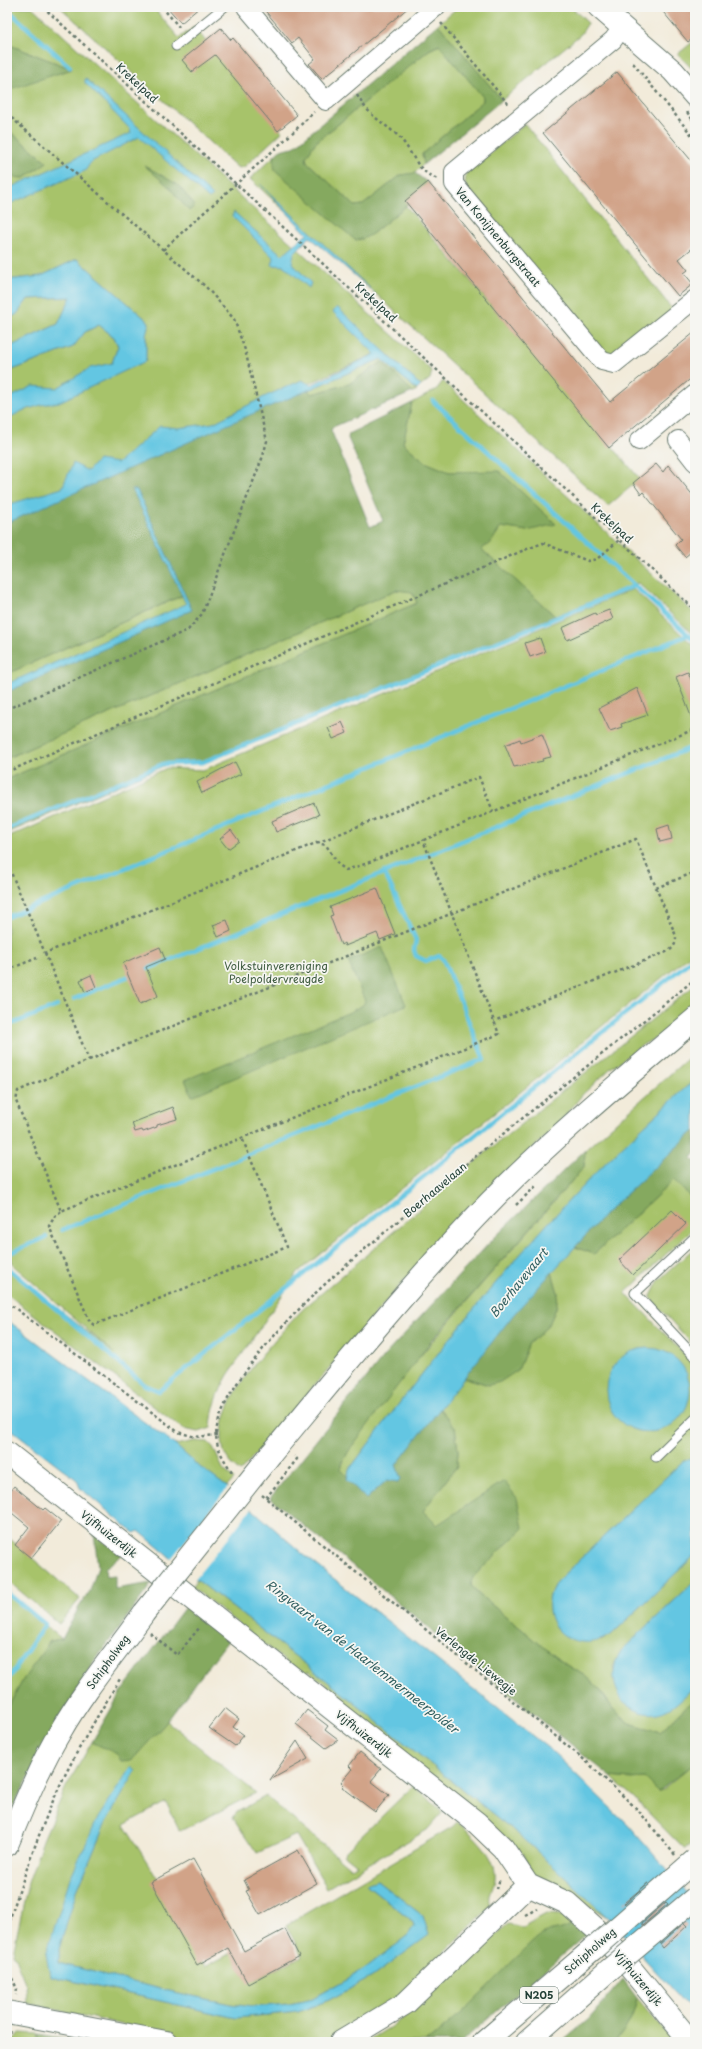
<svg xmlns="http://www.w3.org/2000/svg" width="702" height="2049" viewBox="0 0 702 2049" font-family="'Playpen Sans',sans-serif">
	<style>
		.green { fill: #a7c36a; stroke: #63804f; fill-rule: evenodd }
		.forest { fill: #85a95e; stroke: #527349 }
		.water { fill: #64c6e2; stroke: #42828b }
		.pier { fill: #f2ebda }
		.lines { fill: none; stroke-linecap: round; stroke-linejoin: round }
		.stream { stroke: #64c6e2; stroke-width: 4.5 }
		.building { fill: #d1a388 }
		.service-casing { stroke: #697a6e; stroke-width: 11 }
		.minor-casing { stroke: #697a6e; stroke-width: 20 }
		.tertiary-casing { stroke: #697a6e; stroke-width: 24 }
		.secondary-casing { stroke: #697a6e; stroke-width: 24 }
		.trunk-casing { stroke: #697a6e; stroke-width: 24 }
		.path { stroke: #697a6e; stroke-width: 2.5; stroke-dasharray: 3 3; stroke-linecap: butt }
		.service { stroke: #fff; stroke-width: 9 }
		.minor { stroke: #fff; stroke-width: 18 }
		.tertiary { stroke: #fff; stroke-width: 22 }
		.secondary { stroke: #fff; stroke-width: 22 }
		.trunk { stroke: #fff; stroke-width: 22 }
		.secondary-bridge-casing { stroke: #697a6e; stroke-width: 24; stroke-linecap: butt }
		.trunk-bridge-casing { stroke: #697a6e; stroke-width: 24; stroke-linecap: butt }
		.secondary-bridge { stroke: #fff; stroke-width: 22 }
		.trunk-bridge { stroke: #fff; stroke-width: 22 }
		.labels { text-anchor: middle; stroke-width: 3.5; stroke-linejoin: round; paint-order: stroke }
		.shield { fill: #f6f6f2; stroke: #60746d; stroke-width: 1 }
		.shield-label { font-size: 10px; font-weight: bold; fill: #1f3d34 }
		.street-label { font-size: 11px; fill: #1f3d34; stroke: #f6f6f2 }
		.park-label { font-size: 11px; fill: #415e42; stroke: #f6f6f2 }
		.water-label { font-size: 12px; font-style: italic; fill: #305f60; stroke: #f6f6f2 }
	</style>
	<rect width="100%" height="100%" fill="#f6f6f2"/>
	<filter id="ink" filterUnits="userSpaceOnUse"><feTurbulence type="fractalNoise" baseFrequency=".025" numOctaves="2"/><feDisplacementMap in="SourceGraphic" scale="8" xChannelSelector="R" yChannelSelector="G"/><feConvolveMatrix kernelMatrix="1 2 1 2 8 2 1 2 1" color-interpolation-filters="sRGB"/></filter>
	<filter id="wash" filterUnits="userSpaceOnUse"><feTurbulence type="fractalNoise" baseFrequency=".012" numOctaves="4" result="noise"/><feDisplacementMap in="SourceGraphic" scale="16" xChannelSelector="R" yChannelSelector="G"/><feGaussianBlur stdDeviation="0.9" result="paint"/><feColorMatrix in="noise" values="0 0 0 0 0 0 0 0 0 0 0 0 0 0 0 0 0 1.4 0 .05"/><feComposite in="paint" operator="in"/></filter>
	<g filter="url(#wash)">
		<rect width="100%" height="100%" fill="#f2ebda"/>
		<path class="green" d="M7,7H32L432,371L430,379L421,386L383,350L7,520V372L73,347L85,332L99,325L114,337L118,346L112,363L146,361V335L149,322L77,259L41,276L7,280V179L12,177L24,178L47,162L7,129V88L72,69L7,44Z
			M60,7H153L179,38L194,27L282,132L244,167L238,168Z
			M458,7H571L588,23L581,34L502,100L438,24Z
			M695,40V72L678,54Z
			M440,45L483,97V101L422,154L424,164L415,173L401,175L363,205L355,206L307,162L306,157L315,143L429,50Z
			M525,124L673,310L620,354L610,356L602,353L467,189L465,183L466,173Z
			M276,154L273,161L372,234L406,206L640,479L608,506L250,179Z
			M71,297L58,324L7,348V320L17,314L28,299Z
			M381,359L417,390L413,392L382,362L349,384L312,394L307,390Z
			M443,381L695,614V636L638,583L555,616L481,549L490,544L501,527L527,531L499,472H449L425,462L403,443L412,403L436,390Z
			M633,589L695,647V951L298,1272L228,1375C218,1393 212,1408 211,1428L199,1432L183,1429L7,1294V1268L114,1353L14,1266L7,1248V838L167,768L203,770Z
			M396,590L412,591L417,603L7,779V758Z
			M184,595L189,607L7,687V674Z
			M695,985V1006L658,1037L644,1044L611,1068L583,1094L560,1122L437,1242L240,1472C233,1466 224,1457 223,1447C213,1401 273,1342 302,1310L490,1149Z
			M695,1052V1079C656,1115 616,1151 579,1190C496,1277 421,1373 349,1470L347,1479L341,1470C346,1446 377,1411 392,1391C453,1314 520,1242 584,1167L585,1150Z
			M674,1180L695,1202V1227L625,1293L695,1365V1456L682,1462L557,1581C546,1597 547,1611 556,1628L601,1641L611,1635L695,1555V1581L621,1651L613,1667L628,1705C656,1721 675,1705 695,1686V1698L660,1732L629,1723L613,1709L600,1690L585,1676L561,1661L477,1593L471,1585L472,1578L523,1528L437,1525L423,1511L457,1466L458,1451L455,1427L439,1408L463,1377L489,1385L518,1370L529,1343L540,1334L550,1322L556,1308L558,1293L552,1272L575,1247L594,1254Z
			M695,1247V1283L692,1299L695,1316V1347L650,1298L659,1280Z
			M195,1441L208,1442L213,1447L223,1469L234,1479L227,1487L197,1465L175,1445Z
			M10,1539L80,1599L59,1624L7,1580V1542Z
			M197,1580L331,1684L523,1838L607,1917L565,1891L535,1877L522,1853L504,1836L323,1691L328,1686L308,1671L304,1676L192,1587Z
			M7,1595L62,1639L50,1641L23,1680L7,1709Z
			M167,1721L256,1793L180,1831L166,1802L124,1825L160,1883L205,1967L233,1952L249,1983L302,1956L286,1925L452,1827L457,1822C473,1834 498,1857 495,1879C493,1889 487,1895 491,1906L398,1999L338,2036L320,2042H199L27,2003L26,1985L13,1953L28,1883L43,1840L66,1787L92,1742L132,1760ZM105,1824L76,1893L59,1949V1963L160,1989L230,2004L253,2007L289,2004L309,2000L363,1970L408,1935L415,1925L413,1921L367,1885L377,1880L423,1916L428,1935L372,1977L329,2000L298,2012L236,2018L50,1976L70,1878Z
			M695,1763V1841L685,1850L633,1797L611,1777L629,1779L644,1778L657,1791L663,1790Z
			M413,1786L440,1809L442,1813L427,1830L327,1888L296,1835L257,1853L233,1818L237,1812L266,1796L350,1868L357,1865L343,1854Z
			M546,1914L561,1915L575,1921L568,1928L543,1933L456,2018L426,2042H367L402,2019L508,1924L522,1927Z
			M637,1998L674,2042H615C627,2028 634,2016 637,1998Z
			M20,2033L38,2034L37,2042H12Z"/>
		<path class="forest" d="M438,24L502,100L424,164L422,154L483,101V97L439,45L429,50L315,143L306,157L307,162L355,206L363,205L401,175L415,173L431,185L372,234L363,239L355,240L275,170C271,152 279,149 294,147Z
			M7,44L72,69L7,90Z
			M7,129L47,162L24,178L12,177L7,179Z
			M144,165L178,185L195,206L189,211L168,186Z
			M382,362L413,392L333,427L331,430L370,527L383,521L348,438L349,434L412,403L403,443L425,462L449,472L499,471L556,524L527,531L501,527L490,544L481,549L555,616L206,761H175L7,833V779L417,603L412,592L396,590L7,758V687L189,607L183,595L7,674V520L303,386L312,394L349,384Z
			M382,947L406,1005L192,1096L185,1080L350,1012L363,1005L365,1001L348,961Z
			M695,1130V1154L692,1158L695,1161V1202L674,1180L594,1254L575,1247L607,1212Z
			M585,1150L584,1167L432,1340L350,1449L342,1463L341,1470L366,1499L387,1480L398,1482L401,1479L396,1465L439,1408L455,1427L458,1451L457,1466L423,1511L437,1525L504,1481L517,1498L523,1528L472,1578L471,1585L477,1593L561,1661L585,1676L600,1690L613,1709L629,1723L660,1732L695,1698V1763L658,1792L644,1778L629,1779L611,1777L270,1498L384,1356L494,1238Z
			M552,1272L558,1293L556,1308L550,1322L540,1334L529,1343L518,1370L500,1382L489,1385L463,1377L513,1314Z
			M94,1534L122,1555L105,1568L106,1577L115,1576V1589L152,1583L91,1666L7,1817V1709L23,1680L50,1641L62,1639L79,1607L90,1591L98,1567Z
			M188,1603L230,1638L164,1725L132,1760L121,1761L117,1754L92,1742L121,1692Z
			M575,1921L588,1933L461,2042H426C467,2012 499,1972 537,1938C550,1927 562,1934 575,1921Z
			M623,1979L637,1998C634,2016 627,2028 615,2042H562L589,2019Z
			M38,2034L88,2042H37Z"/>
		<path class="water" d="M85,78L213,196L209,199L139,137L91,162L85,171L7,205V189L131,133L130,129L85,83Z
			M260,184L376,294L310,237L294,253L292,263L311,283L309,288L284,266L272,265L274,258L232,216L234,212L282,255L307,234Z
			M77,259L149,322L146,335V361L59,402L41,405L22,411L7,419V399L33,386L57,388L90,368L112,363L118,346L114,337L99,325L85,332L73,347L7,372V348L58,324L71,297L28,299L17,314L7,320V280L41,276Z
			M337,307L421,386L417,390L381,359L238,420L7,523V505L62,488L73,463L88,471L98,460L118,463L160,426L178,428L213,423L266,396L302,380L311,385L375,354L333,312Z
			M132,489L137,490L192,610L7,692V684L186,604Z
			M695,1079V1130L607,1212L514,1314L396,1465L401,1479L398,1482L387,1480L366,1499L347,1479L349,1470C421,1373 496,1277 579,1190C616,1151 656,1115 695,1079Z
			M695,1283V1316L692,1299Z
			M7,1320L175,1445L197,1465L227,1487L304,1555L553,1752L627,1824L695,1902V2015L607,1917L523,1838L331,1684L192,1576L139,1531L134,1533L80,1488L77,1480L7,1426Z
			M606 1390a42 42 0 1 1 84 0a42 42 0 1 1-84 0Z
			M695,1456V1555L611,1635C571,1659 531,1619 557,1581L682,1462Z
			M695,1581V1686C684,1696 673,1710 658,1713C623,1719 602,1680 621,1651Z
			M131,1767L136,1771L105,1824L76,1893L59,1949V1963L160,1989L230,2004L253,2007L289,2004L309,2000L363,1970L408,1935L415,1925L413,1921L366,1884L377,1880L423,1916L429,1935L372,1977L329,2000L298,2012L236,2018L50,1976L46,1954L70,1878L98,1818Z"/>
		<path class="pier" d="M229,1486L253,1507L194,1580L170,1560Z"/>
		<g class="lines">
			<path class="stream" d="M7,9L70,67
				M433,401L695,641
				M7,829L163,764L203,762L634,586
				M7,917L688,635
				M143,971L695,746
				M74,999L134,974
				M7,1026L57,1006
				M62,1230L484,1059L443,959L439,956L426,961L416,956L414,950L416,940L384,872
				M7,1256L10,1253L46,1237
				M7,1267L145,1385L159,1391L695,957
				M7,1593L45,1624L7,1681"/>
		</g>
		<g id="blocks">
			<path class="building" d="M167,7H200L181,23Z
				M262,7H409L322,79L309,64L315,59L298,38L292,43Z
				M659,7H695V37L688,42Z
				M221,28L231,40L233,38L297,115L278,131L215,55L192,72L182,60Z
				M617,72L695,165V246L679,259L688,270L684,273L693,284L678,296L543,133Z
				M428,182L610,402L695,332V375L609,448L405,201Z
				M656,464L663,472L668,465L695,498V555L692,551L685,557L675,545L681,539L643,492L641,494L633,483Z
				M609,610L613,619L567,640L562,628L595,613L596,615Z
				M540,638L545,652L530,657L525,643Z
				M688,672L695,689L694,724L676,677Z
				M637,688L648,715L621,724L622,727L610,731L599,708Z
				M342,722L347,733L333,739L328,728Z
				M542,734L551,757L542,759L543,761L514,767L505,745L520,739L521,742Z
				M235,762L241,774L202,793L197,782Z
				M314,803L319,815L276,832L272,821Z
				M669,825L672,839L660,842L657,829Z
				M231,830L239,841L228,849L220,839Z
				M377,888L395,934L380,940L377,933L345,946L344,943L341,945L330,916L333,915L330,907Z
				M227,920L231,931L218,937L213,925Z
				M160,947L165,959L146,967L158,996L140,1004L123,963Z
				M91,975L96,987L85,992L80,980Z
				M173,1107L177,1119L157,1125V1127L143,1132L142,1130L135,1132L132,1123Z
				M672,1210L686,1224L633,1275L619,1260Z
				M14,1486L43,1510L45,1508L61,1521L31,1558L15,1545L29,1527L7,1509V1495Z
				M225,1708L239,1719L233,1727L244,1735L235,1746L209,1728Z
				M307,1710L328,1726L325,1730L338,1740L326,1748L296,1724Z
				M297,1741L308,1759L270,1780Z
				M360,1752L381,1769L371,1781L389,1795L375,1812L342,1787L344,1785L341,1782L352,1769L349,1766Z
				M298,1850L317,1883L260,1915L246,1891L249,1890L244,1880Z
				M193,1859L244,1951L285,1929L299,1956L248,1984L228,1948L197,1965L151,1882Z
				M649,1882L625,1904L624,1903Z
				M666,1902L668,1904L643,1925L642,1923Z
				M684,1923L687,1926L663,1948L660,1944Z"/>
		</g>
	</g>
	<g filter="url(#ink)">
		<use href="#blocks" fill-opacity="0" stroke="#697a6e" stroke-width="1"/>
		<g class="lines">
			<defs>
				<path id="service" d="M176,46L224,7
					M695,1237L635,1293L695,1357
					M656,1457L695,1419"/>
				<path id="minor" d="M246,7L326,101L436,7
					M622,28L613,40L454,172V184L602,361L614,364L695,299
					M678,440L695,462
					M639,441L695,394"/>
				<path id="tertiary" d="M599,7L673,71L695,96
					M7,1453L477,1823L503,1848L528,1885L567,1903L597,1930L627,1964L691,2042
					M7,2012L166,2042
					M341,2042L406,2003L528,1885"/>
				<path id="secondary" d="M271,1454C342,1369 412,1282 490,1202C554,1137 625,1078 695,1019
					M7,1845C23,1807 39,1767 60,1732C84,1690 116,1652 144,1613"/>
				<path id="trunk" d="M484,2042L593,1949
					M527,2042L609,1970"/>
			</defs>
			<use href="#service" class="service-casing"/>
			<use href="#minor" class="minor-casing"/>
			<use href="#tertiary" class="tertiary-casing"/>
			<use href="#secondary" class="secondary-casing"/>
			<use href="#trunk" class="trunk-casing"/>
			<path class="path" d="M43,7L307,249L695,610
				M162,7L179,27
				M441,23L509,105
				M633,63L695,139
				M357,95C368,115 381,121 396,134C413,149 415,172 438,179
				M687,112L695,123
				M7,114L206,287L234,319L245,350L267,441L263,456L202,614L188,630L7,709
				M163,250C213,203 265,160 314,112
				M695,652L693,659L695,665
				M7,772L522,551L543,543L588,561L597,559L619,540
				M317,843L479,777L493,811
				M7,863L45,953L316,843L326,845L338,864L346,870L365,864L695,729
				M656,888L695,872
				M45,953L89,1060L18,1091L16,1101L61,1211L499,1034L423,840
				M7,970L37,958
				M89,1060L636,839L676,936C676,943 675,946 669,951L494,1021
				M516,1205L536,1186
				M61,1211L55,1216L49,1226L90,1322L94,1325L287,1247L242,1138
				M7,1302L178,1432L195,1437L217,1435
				M232,1472C222,1457 212,1442 218,1423C225,1399 240,1378 255,1359C301,1300 359,1254 415,1207C507,1129 602,1055 695,979
				M262,1495L587,1762L638,1810L675,1855
				M266,1498L297,1459L294,1456
				M150,1633L177,1655L200,1627
				M559,1739L563,1735
				M497,1889L500,1878
				M525,1915L537,1909
				M7,1927C24,1877 40,1827 63,1779C80,1745 100,1712 120,1679
				M7,1967L17,1989L16,1995
				M7,2038L10,2031"/>
			<use href="#service" class="service"/>
			<use href="#minor" class="minor"/>
			<use href="#tertiary" class="tertiary"/>
			<use href="#secondary" class="secondary"/>
			<use href="#trunk" class="trunk"/>
			<defs>
				<path id="secondary-bridge" d="M144,1613L271,1454"/>
				<path id="trunk-bridge" d="M593,1949L695,1860
					M609,1970L695,1898"/>
			</defs>
			<use href="#secondary-bridge" class="secondary-bridge-casing"/>
			<use href="#trunk-bridge" class="trunk-bridge-casing"/>
			<use href="#secondary-bridge" class="secondary-bridge"/>
			<use href="#trunk-bridge" class="trunk-bridge"/>
		</g>
	</g>
	<g class="labels">
		<rect class="shield" x="520" y="1987" width="38" height="16" rx="3"/>
		<g class="shield-label">
			<text x="539" y="1999">N205</text>
		</g>
		<g class="street-label">
			<text transform="translate(137 83) rotate(43)" y="4">Krekelpad</text>
			<text transform="translate(498 237) rotate(50)" y="4">Van Konijnenburgstraat</text>
			<text transform="translate(376 302) rotate(43)" y="4">Krekelpad</text>
			<text transform="translate(612 523) rotate(43)" y="4">Krekelpad</text>
			<text transform="translate(435 1190) rotate(-40)" y="4">Boerhaavelaan</text>
			<text transform="translate(109 1534) rotate(38)" y="4">Vijfhuizerdijk</text>
			<text transform="translate(476 1661) rotate(39)" y="4">Verlengde Liewegje</text>
			<text transform="translate(108 1662) rotate(-54)" y="4">Schipholweg</text>
			<text transform="translate(364 1734) rotate(38)" y="4">Vijfhuizerdijk</text>
			<text transform="translate(590 1951) rotate(-41)" y="4">Schipholweg</text>
			<text transform="translate(638 1978) rotate(50)" y="4">Vijfhuizerdijk</text>
		</g>
		<g class="park-label">
			<text x="276" y="970">Volkstuinvereniging<tspan x="276" dy="13">Poelpoldervreugde</tspan></text>
		</g>
		<g class="water-label">
			<text transform="translate(519 1283) rotate(-51)" y="4">Boerhavevaart</text>
			<text transform="translate(362 1657) rotate(38)" y="4">Ringvaart van de Haarlemmermeerpolder</text>
		</g>
	</g>
	<rect width="702" height="2049" fill="none" stroke="#f6f6f2" stroke-width="24"/>
</svg>
